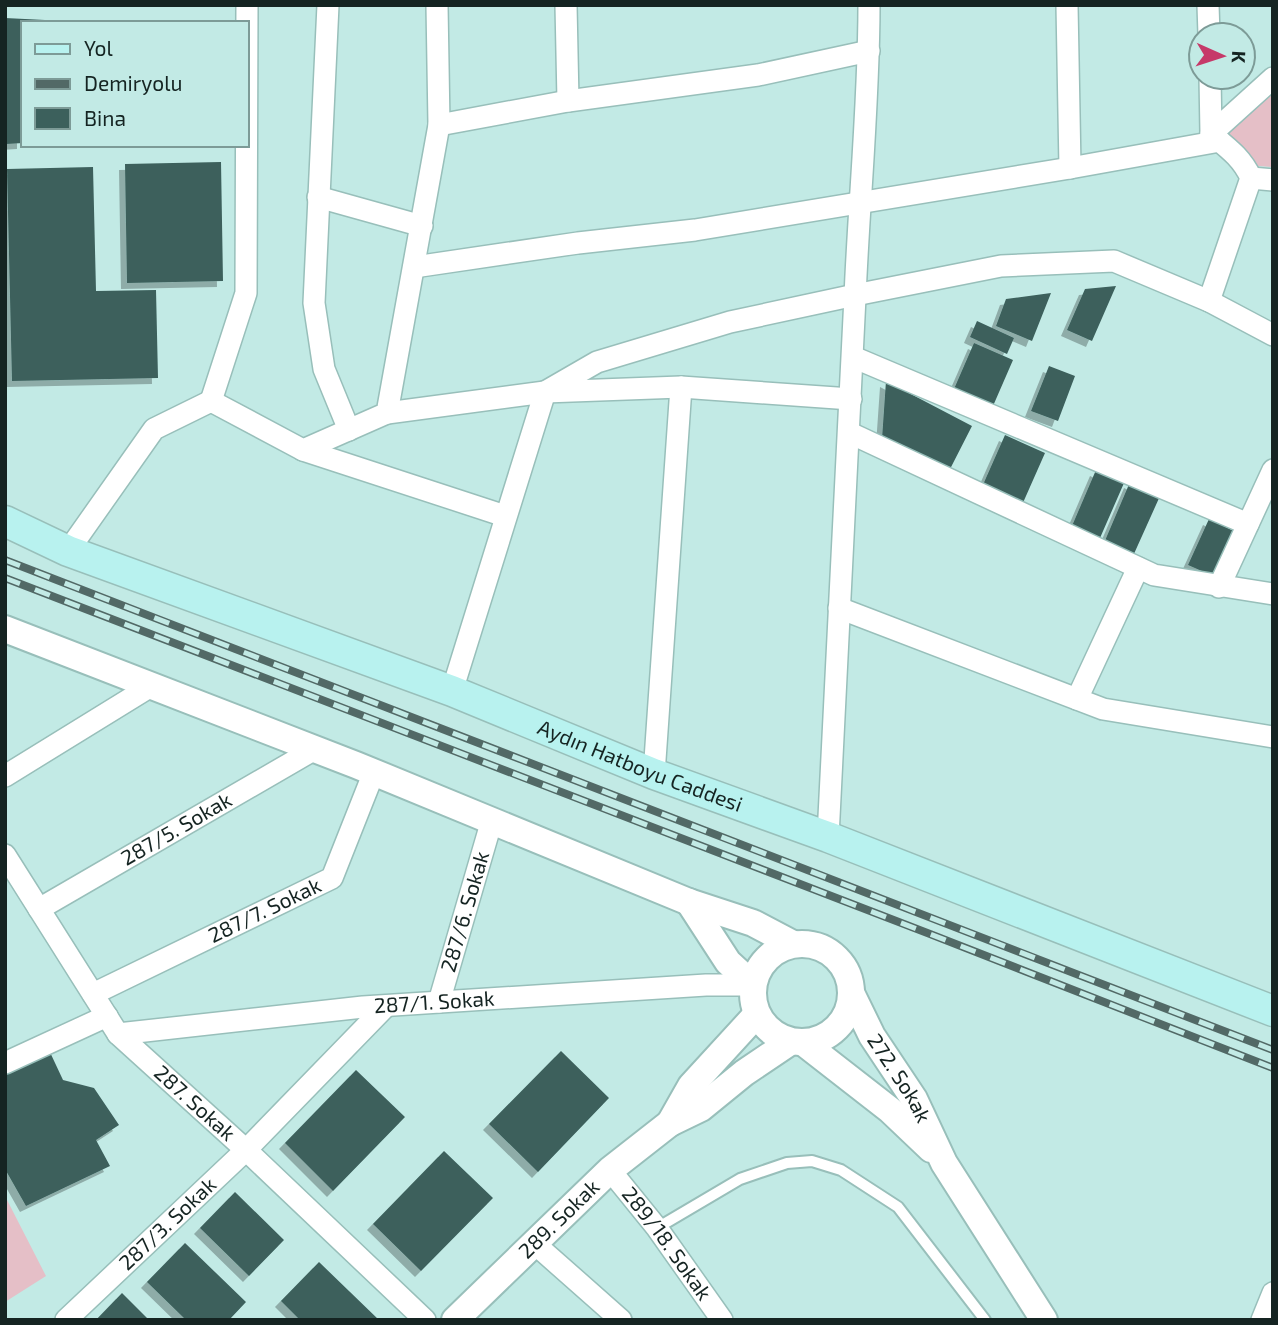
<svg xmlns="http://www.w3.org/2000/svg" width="1278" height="1325" viewBox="0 0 1278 1325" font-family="'Exo 2',sans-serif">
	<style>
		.green { fill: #e5bfc7 }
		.building { fill: #3c605c; filter: url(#shadow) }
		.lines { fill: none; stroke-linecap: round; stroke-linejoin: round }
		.service-casing { stroke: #98bfba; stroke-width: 14 }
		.minor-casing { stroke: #98bfba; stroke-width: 24 }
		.tertiary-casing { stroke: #98bfba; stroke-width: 30 }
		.secondary-casing { stroke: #98bfba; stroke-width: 33 }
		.service { stroke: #fff; stroke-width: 10 }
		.minor { stroke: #fff; stroke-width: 21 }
		.tertiary { stroke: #fff; stroke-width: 26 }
		.secondary { stroke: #b8f2ef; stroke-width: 30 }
		.rail-casing { stroke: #526966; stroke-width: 8 }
		.rail { stroke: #c2eae5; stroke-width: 5; stroke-dasharray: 16; stroke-linecap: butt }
		.labels { text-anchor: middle; stroke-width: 7; stroke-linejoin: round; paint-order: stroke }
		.street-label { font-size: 21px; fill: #152422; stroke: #c2eae5 }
	</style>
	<defs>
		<filter id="shadow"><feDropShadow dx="-6" dy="6" stdDeviation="0" flood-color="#0004"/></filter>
	</defs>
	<rect width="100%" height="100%" fill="#c2eae5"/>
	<path class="green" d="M1273,78V167L1245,165L1211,134Z
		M5,1196L46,1276L5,1302Z"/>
	<path class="building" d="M5,18L65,21V23H23V143L6,144Z
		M221,162L223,281L127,283L125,164Z
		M93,167L96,291L156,290L158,378L12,381L7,169Z
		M1116,286L1092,341L1067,330L1085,289Z
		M1051,293L1032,341L996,326L1006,299Z
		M977,321L1014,338L1007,354L970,337Z
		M974,343L1013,360L993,406L954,389Z
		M1049,366L1075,376L1058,421L1031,411Z
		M886,381L972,426L948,473L882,439Z
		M1005,435L1045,453L1022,505L982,487Z
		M1096,470L1124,483L1100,538L1072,526Z
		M1130,482L1160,496L1133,556L1104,543Z
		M1209,519L1238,533L1218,578L1188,565Z
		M48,1048L63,1080L94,1088L119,1125L96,1140L110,1166L26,1206L5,1169V1070Z
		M561,1051L609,1098L538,1172L489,1124Z
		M356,1070L405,1117L333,1191L285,1143Z
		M444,1151L493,1198L421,1271L373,1224Z
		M235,1192L284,1240L249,1276L200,1228Z
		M185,1243L246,1302L229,1320H186L147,1282Z
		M319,1262L379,1320H300L281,1301Z
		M122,1293L149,1320H96Z"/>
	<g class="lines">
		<defs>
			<path id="service" d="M657,1228L740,1179L787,1163L812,1161L841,1170L898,1207L985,1320"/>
			<g id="minor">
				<path d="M328,5L314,303L324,369L349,430"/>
				<path d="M566,5L568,101"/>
				<path d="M1067,5L1070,168"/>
				<path d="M1208,5L1209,35"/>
				<path d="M439,125L568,101L758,75L869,51"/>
				<path d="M1211,134L1273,78"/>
				<path d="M1251,178L1273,180"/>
				<path d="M318,197L422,226"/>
				<path d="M414,267L578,243L695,230L1070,168L1220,141"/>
				<path d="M1209,301L1251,178C1242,158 1228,148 1211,134L1210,77"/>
				<path d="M853,357L1248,524"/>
				<path d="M211,401L246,293L247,5"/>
				<path d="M387,413L545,392L681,387L851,399"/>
				<path d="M850,433L1154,575L1273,594"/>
				<path d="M303,450L505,516"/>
				<path d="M68,551L154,429L211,401L303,450L387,413L439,125L437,5"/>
				<path d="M1219,587L1273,470"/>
				<path d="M839,608L1103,709L1273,737"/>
				<path d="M452,691L545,392L597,362L730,322L855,295L1001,266L1114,261L1209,301L1273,335"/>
				<path d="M1077,699L1138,568"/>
				<path d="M654,774L681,387"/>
				<path d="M5,776L151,686"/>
				<path d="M828,837C838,657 847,477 855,297C859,199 869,103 869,5"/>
				<path id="s1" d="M5,855L118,1034L246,1150L425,1320"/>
				<path id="s2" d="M39,909L315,749"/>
				<path id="s3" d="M93,994L332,878L374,772"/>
				<path id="s4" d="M439,1002L492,820"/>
				<path id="s5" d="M118,1034L363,1007L706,985H753"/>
				<path d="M5,1063L107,1016"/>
				<path id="s6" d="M610,1170L657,1228L722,1320"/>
				<path d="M535,1244L621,1320"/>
				<path id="s7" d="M66,1320L246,1150L386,1006"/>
				<path d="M1262,1320L1273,1293"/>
			</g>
			<g id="tertiary">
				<path d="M5,629L356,765L689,902L753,923L793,944"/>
				<path d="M689,902L728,962L753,985"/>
				<circle cx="802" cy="993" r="49"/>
				<path id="s8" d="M852,995L872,1036L914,1099L944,1163L1044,1320"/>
				<path d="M804,1043L890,1110L931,1149"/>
				<path d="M670,1123L691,1086L757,1014"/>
				<path id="s9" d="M455,1320L610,1170L670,1123L701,1108L744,1073L790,1042"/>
			</g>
			<g id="secondary">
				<path id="s10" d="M5,521L68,551L452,691L654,774L828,837L1273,1011"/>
			</g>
		</defs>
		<use href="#service" class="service-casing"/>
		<use href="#minor" class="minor-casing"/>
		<use href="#tertiary" class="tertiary-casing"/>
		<use href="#secondary" class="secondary-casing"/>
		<use href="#service" class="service"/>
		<use href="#minor" class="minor"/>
		<use href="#tertiary" class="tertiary"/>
		<use href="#secondary" class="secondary"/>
		<defs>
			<path id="rail" d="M5,560L1273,1050
				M5,578L930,934L1273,1068"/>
		</defs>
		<use href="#rail" class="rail-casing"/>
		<use href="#rail" class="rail"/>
	</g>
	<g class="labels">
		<g class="street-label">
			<text dy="7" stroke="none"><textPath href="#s10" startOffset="681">Aydın Hatboyu Caddesi</textPath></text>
			<text dy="7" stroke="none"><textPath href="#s2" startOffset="159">287/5. Sokak</textPath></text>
			<text dy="7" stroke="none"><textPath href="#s3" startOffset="191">287/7. Sokak</textPath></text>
			<text dy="7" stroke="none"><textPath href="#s4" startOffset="94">287/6. Sokak</textPath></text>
			<text dy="7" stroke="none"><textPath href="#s5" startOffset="318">287/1. Sokak</textPath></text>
			<text dy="7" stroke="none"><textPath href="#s8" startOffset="96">272. Sokak</textPath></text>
			<text dy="7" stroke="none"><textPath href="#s1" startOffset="315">287. Sokak</textPath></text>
			<text dy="7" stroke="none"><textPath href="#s9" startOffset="145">289. Sokak</textPath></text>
			<text dy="7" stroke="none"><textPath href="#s7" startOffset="140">287/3. Sokak</textPath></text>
			<text dy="7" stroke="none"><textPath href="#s6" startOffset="93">289/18. Sokak</textPath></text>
		</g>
	</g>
	<rect width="1278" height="1325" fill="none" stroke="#152422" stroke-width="14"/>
	<rect x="21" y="21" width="228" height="126" fill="#c2eae5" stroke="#7d9b97" stroke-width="2"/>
	<rect x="35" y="44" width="35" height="10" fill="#b8f2ef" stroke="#7d9b97" stroke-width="2"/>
	<text x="84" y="56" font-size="21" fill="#152422">Yol</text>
	<rect x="35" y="79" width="35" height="10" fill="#526966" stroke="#7d9b97" stroke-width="2"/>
	<text x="84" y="91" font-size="21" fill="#152422">Demiryolu</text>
	<rect x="35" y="108" width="35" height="21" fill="#3c605c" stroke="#7d9b97" stroke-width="2"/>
	<text x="84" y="126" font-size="21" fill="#152422">Bina</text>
	<g transform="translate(1222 56) rotate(93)"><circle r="33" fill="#c2eae5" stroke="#7d9b97" stroke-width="2"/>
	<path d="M0-5L12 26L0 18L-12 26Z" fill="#c63969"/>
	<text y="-10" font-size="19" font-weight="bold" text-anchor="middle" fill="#152422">K</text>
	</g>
</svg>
